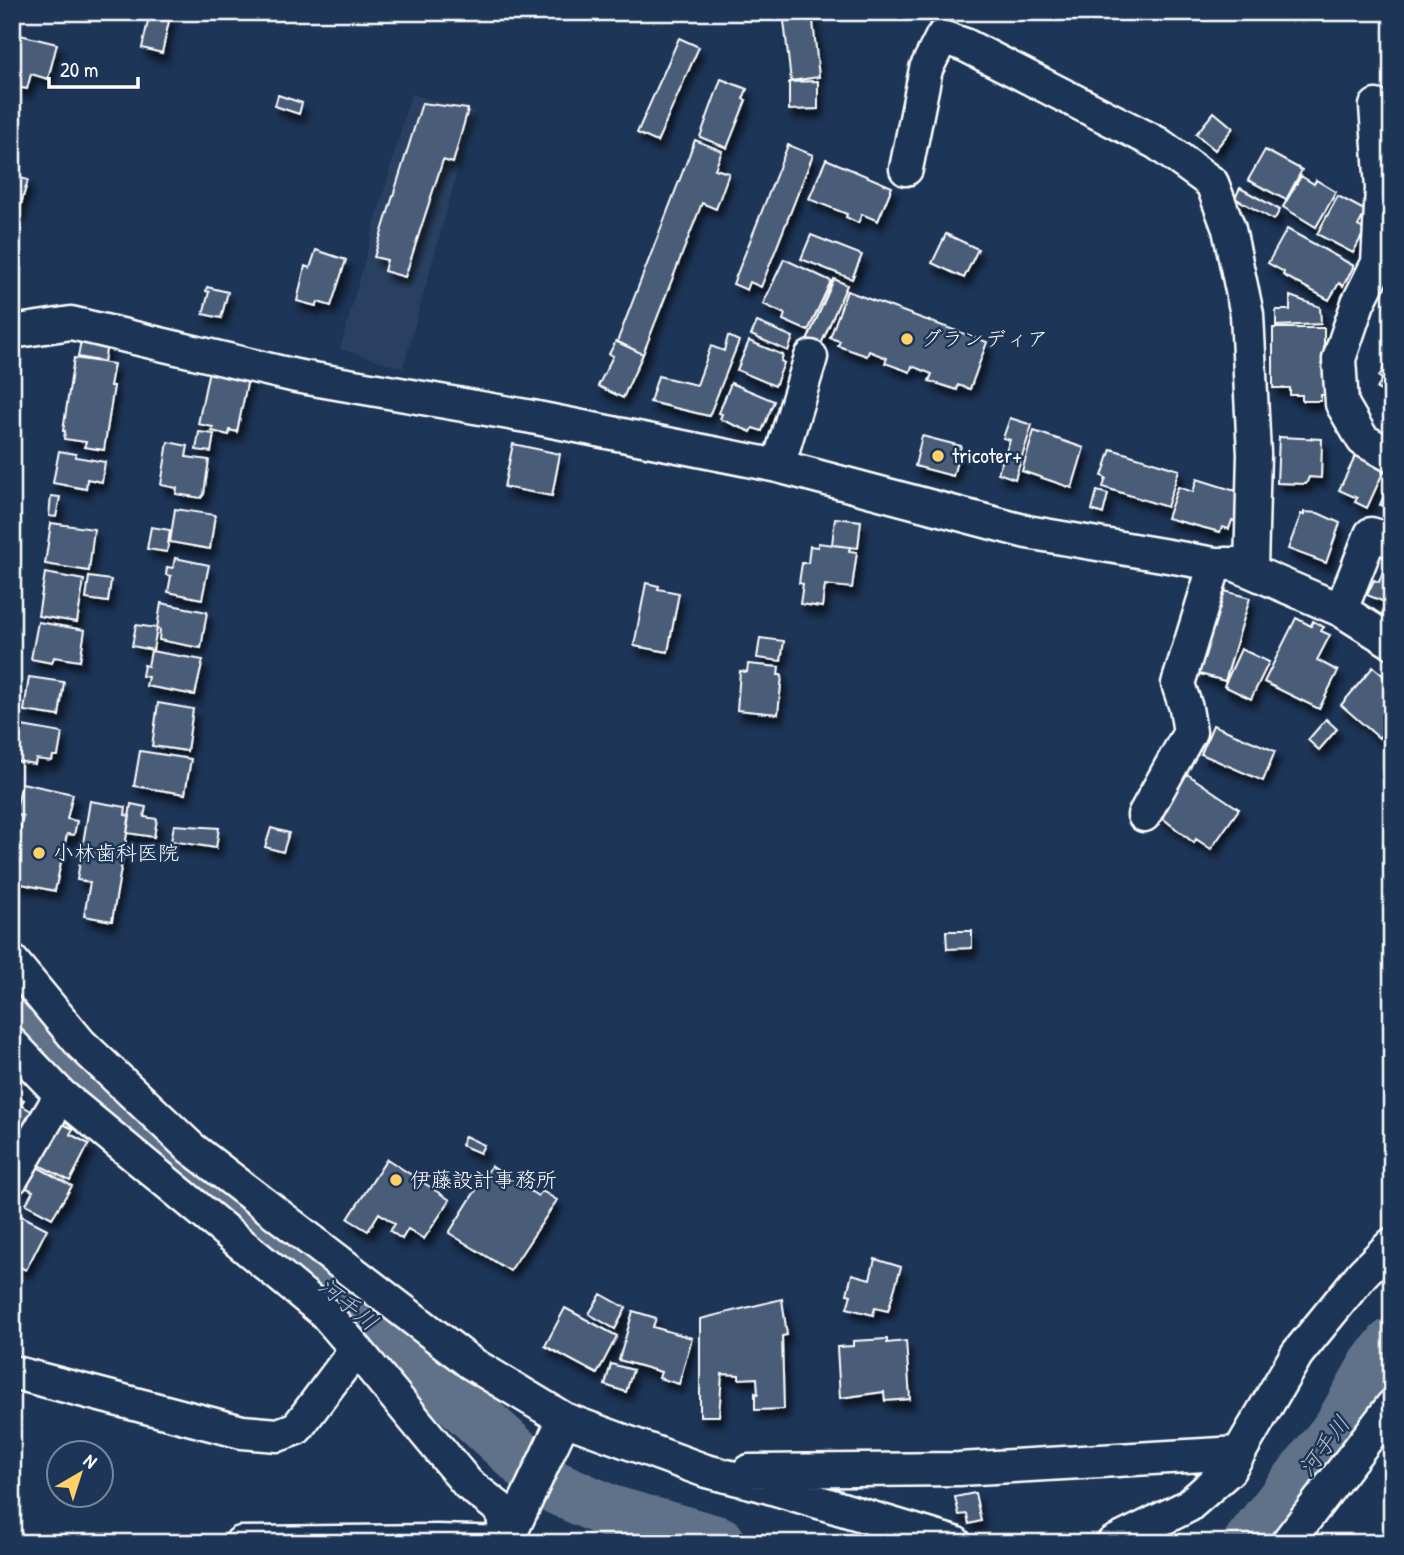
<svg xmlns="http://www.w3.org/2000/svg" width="1404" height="1555" viewBox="0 0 1404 1555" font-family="'Patrick Hand','Klee One',sans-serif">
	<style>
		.built { fill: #2a4161 }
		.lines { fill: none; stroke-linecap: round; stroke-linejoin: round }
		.river { stroke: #617289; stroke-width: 54 }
		.building { fill: #4a5d79; stroke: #fff; stroke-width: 2; filter: url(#shadow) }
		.minor-casing { stroke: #fff; stroke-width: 37 }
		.minor { stroke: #1d3557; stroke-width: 32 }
		.poi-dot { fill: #ffd166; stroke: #1d3557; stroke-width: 2.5 }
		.labels { text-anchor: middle; stroke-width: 5; stroke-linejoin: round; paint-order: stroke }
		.poi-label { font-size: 21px; fill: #fff; stroke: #1d3557; text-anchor: start }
		.water-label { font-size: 23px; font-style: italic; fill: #b8c0ca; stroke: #1d3557 }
	</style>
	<defs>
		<filter id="shadow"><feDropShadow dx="4.5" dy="8" stdDeviation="3.5" flood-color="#0009"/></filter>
	</defs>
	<rect width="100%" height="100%" fill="#1d3557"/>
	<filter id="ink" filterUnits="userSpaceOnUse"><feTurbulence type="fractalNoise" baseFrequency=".0143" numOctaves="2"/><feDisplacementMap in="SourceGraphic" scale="14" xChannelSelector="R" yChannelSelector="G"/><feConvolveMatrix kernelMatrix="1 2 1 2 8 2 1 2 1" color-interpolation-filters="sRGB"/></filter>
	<g filter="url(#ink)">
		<path class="built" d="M411,94L474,111L403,368L340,349Z"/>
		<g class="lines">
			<path class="river" d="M12,1006L150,1145L379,1328L550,1485L610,1512L719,1543
				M1250,1543L1340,1428L1375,1366L1392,1345"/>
		</g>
		<path class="building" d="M150,12H171L162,53L142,48Z
			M783,12H812L819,77L791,81Z
			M12,33L57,44L48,79L31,74L27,89L12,86Z
			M679,38L699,47L657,142L637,133Z
			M721,79L747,89L743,99L746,100L727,148L700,137Z
			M818,81V109L789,110V82Z
			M278,95L302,103L299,114L275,106Z
			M422,103L468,109L453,163L443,160L405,277L384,271L387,260L374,257Z
			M1214,112L1233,128L1215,150L1196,134Z
			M695,140L722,151L715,169L729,173L716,209L702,203L643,354L617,342Z
			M788,145L813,155L761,287L750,282L747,290L733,284Z
			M1265,150L1302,170L1286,200L1248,180Z
			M826,159L892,187L878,221L862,214L858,223L846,217L847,214L809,199Z
			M12,172L17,173L16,177L28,180L17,218L12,217Z
			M1301,176L1314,184L1316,180L1336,192L1316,227L1283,207Z
			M1240,188L1280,210L1274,220L1235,198Z
			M1338,196L1366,211L1358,226L1365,230L1353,253L1317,234Z
			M1287,229L1354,266L1343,286L1339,283L1329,300L1283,275L1284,272L1268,263Z
			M946,234L978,249L964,278L932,263Z
			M811,235L862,255L852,279L801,259Z
			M316,250L346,260L331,306L318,302L316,306L297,301L305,266L310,268Z
			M784,259L831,281L808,331L783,320L785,314L763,304Z
			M834,279L847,285L819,349L806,343Z
			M207,287L228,292L221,318L203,314L209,292L206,291Z
			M847,291L987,342L970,389L958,385L957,390L929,381L932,374L912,366L910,372L885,363L887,358L869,351L867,356L838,346L840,341L830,338Z
			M1290,296L1320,307L1321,324L1276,326V310H1290Z
			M757,322L793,337L788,351L751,335Z
			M1273,328H1324V395H1321V401H1302V395H1290V388H1273Z
			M82,334L108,338L104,362L78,357Z
			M728,336L739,341L709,416L650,402L658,376L697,385L711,346L724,351Z
			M616,341L643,354L623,398L598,386L613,356L609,354Z
			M749,341L783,355L781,361L784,363L775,386L737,370Z
			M1392,352V396L1377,389L1382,379L1379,377Z
			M74,358L114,364L110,386H114L104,450L84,447L86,442L64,439L65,431H63Z
			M210,365L249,374L237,432L230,430L229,435L212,431L213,427L198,424Z
			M731,383L774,401L762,431L753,428L751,432L720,419L722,414L719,413Z
			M1010,418L1032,425L1015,479L998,473L1010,440L1003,438Z
			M1034,431L1084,448L1072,488L1022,471Z
			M199,432L214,434L211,452L196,450Z
			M922,436L961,446L953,476L915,466Z
			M1279,437L1322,439L1321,478L1309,477L1306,484L1277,483Z
			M168,442L188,446L186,457L209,460L204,494L201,498L176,494L177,488L161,485Z
			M513,444L560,454L552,496L504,487Z
			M1111,449L1179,470L1167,507L1103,487L1106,478L1102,476Z
			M59,451L76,454V457L105,462L102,482L87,479L86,489L53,483Z
			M1357,453L1386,466L1367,508L1355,502L1357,498L1339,490Z
			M1392,477V514V510L1380,505Z
			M1197,479L1232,490H1239L1241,524L1232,520L1229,529L1222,527L1220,532L1167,518L1178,487L1193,492Z
			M1097,491L1108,494L1103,514L1092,510Z
			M51,496L60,497L56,517L49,516Z
			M175,509L215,515L210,549L170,542Z
			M1304,512L1318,513L1340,523L1326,563L1288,549L1301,514L1304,515Z
			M835,518L861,521L858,548L832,545Z
			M51,523L94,529L89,571L45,564Z
			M151,527L170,530L167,552L147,549Z
			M818,543L850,547L849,551L857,552L852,588L825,585L822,607L800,604L803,584L799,583L802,563H808L810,546L818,547Z
			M175,558L209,565L202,599L168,592L171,576L166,575L167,567L173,568Z
			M1387,560L1392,562V605L1367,595L1374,580L1379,582Z
			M45,573L84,580L77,622L38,616Z
			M89,577L111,580L108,602L86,599Z
			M646,583L659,586L658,589L679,593L668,652L634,646Z
			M1221,590L1250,598L1225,681L1196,673Z
			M161,603L207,612L201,648L159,640L160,630L157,628Z
			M1296,618L1311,626L1313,621L1324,627L1321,631L1330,635L1317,660L1338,671L1319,709L1264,682Z
			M38,622L85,630L80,661L54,657L52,663L31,659Z
			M136,625L157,628L153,650L132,646Z
			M760,638L784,641L781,661L757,658Z
			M1241,649L1269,662L1251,699L1224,686Z
			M151,651L203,660L195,695L146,686L148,677L142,676L144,665L148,666Z
			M748,664L779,667L778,675H782L778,714L737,710L740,671L747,672Z
			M1373,667L1392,683V732L1386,739L1381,735L1379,738L1341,705Z
			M29,677L64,682L59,716L24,711Z
			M158,703L193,709L187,751L152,746Z
			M1326,719L1337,729L1319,750L1308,740Z
			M1213,725L1275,751L1263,781L1201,754Z
			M22,726L62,733L58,756H53L52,761L36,759L35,764L16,761Z
			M140,751L191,759L185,794L134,786Z
			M1184,772L1239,809L1211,849L1196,839L1194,843L1156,813Z
			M22,783L73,794L67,819L77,821L74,835L67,834L55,891L12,882V870L23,816L15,814Z
			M90,801L126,807L125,815L130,816L112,921L84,916L90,882L77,880Z
			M131,804L146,807L144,817L157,819L154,837L127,833Z
			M174,825L219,828L216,848L171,841Z
			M271,828L289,833L283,852L265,847Z
			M946,931H972V948L947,949Z
			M12,1079L19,1083L13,1094L24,1100L12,1121Z
			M21,1105L33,1112L22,1131L12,1126V1121Z
			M57,1121L73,1129L70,1134L89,1144L70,1181L35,1163L41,1151L46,1154L56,1133Z
			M465,1136L484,1145L480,1153L461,1145Z
			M387,1159L450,1200L424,1239L408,1229L402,1239L390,1231L395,1224L379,1213L368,1231L348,1219Z
			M32,1164L72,1186L52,1218L26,1204L33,1191L21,1185Z
			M491,1166L538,1196L542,1191L557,1200L510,1271L449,1233Z
			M16,1213L47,1229L26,1270L13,1264L17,1256L12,1253V1220Z
			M875,1259L901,1267L888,1311L875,1308L873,1315L847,1308L851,1295L847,1294L852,1274L870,1279Z
			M601,1294L626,1308L615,1329L589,1314Z
			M782,1299L787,1335L782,1336L784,1409L755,1410V1393L758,1394L757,1378L739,1379V1375L722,1374L719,1416H700V1319Z
			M565,1308L617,1336L597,1374L545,1346Z
			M633,1311L656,1318L653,1327L692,1338L679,1384L659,1378L661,1372L619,1360Z
			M887,1339V1343L906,1341L910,1399L885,1401L884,1392L840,1398L837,1347L853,1346V1341Z
			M611,1364L633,1370L626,1392L605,1385Z
			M975,1493L981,1521L969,1524L967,1514L959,1515L955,1497Z"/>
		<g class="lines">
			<defs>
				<path id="minor" d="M1376,106L1382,188L1378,263L1358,303L1339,359L1342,404L1363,440L1392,456
					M906,169L926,69L942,37L965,45L1157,143L1212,183L1229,229L1247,314L1254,454L1251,569
					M12,332L71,323L296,376L532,417L778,466L1027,532L1215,564H1234L1341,610L1392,642
					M778,466L811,357
					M1341,610L1371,534L1392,541
					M1144,815L1190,732L1186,708L1178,684L1215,564
					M12,961L81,1044L191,1148L471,1363L564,1419L706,1471L759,1484L955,1543
					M12,1044L61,1095L325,1313L356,1349
					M12,1178L61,1095
					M12,1372L242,1432L278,1435L297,1428L356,1349L468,1484L502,1510L507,1541
					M749,1471L959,1469L1239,1453
					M507,1541L564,1419
					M241,1543L437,1541L511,1543
					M1113,1543L1188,1506L1229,1470L1297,1354L1363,1273L1392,1244
					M1287,1543L1392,1406"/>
			</defs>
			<use href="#minor" class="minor-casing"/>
			<use href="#minor" class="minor"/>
		</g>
	</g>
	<g class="poi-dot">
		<circle cx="907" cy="339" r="7"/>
		<circle cx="938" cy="456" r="7"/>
		<circle cx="39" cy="853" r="7"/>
		<circle cx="396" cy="1180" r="7"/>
	</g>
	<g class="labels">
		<g class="poi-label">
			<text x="921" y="346">グランディア</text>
			<text x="952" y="463">tricoter+</text>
			<text x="53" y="860">小林歯科医院</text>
			<text x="410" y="1187">伊藤設計事務所</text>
		</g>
		<g class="water-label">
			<text transform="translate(348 1304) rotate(39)" y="8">河手川</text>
			<text transform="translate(1324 1446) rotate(-53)" y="8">河手川</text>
		</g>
	</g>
	<rect width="1404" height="1555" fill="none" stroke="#1d3557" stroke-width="42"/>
	<rect x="21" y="21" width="1362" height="1513" fill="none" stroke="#fff" stroke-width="2.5" filter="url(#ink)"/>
	<g transform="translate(80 1474) rotate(39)"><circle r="33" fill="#1d3557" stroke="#77869a" stroke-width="2"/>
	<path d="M0-5L12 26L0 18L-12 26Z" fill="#ffd166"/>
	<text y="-10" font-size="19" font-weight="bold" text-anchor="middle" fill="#ffffff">N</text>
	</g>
	<path d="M49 77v10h89v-10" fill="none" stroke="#ffffff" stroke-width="3.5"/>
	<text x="60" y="77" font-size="21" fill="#ffffff" stroke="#1d3557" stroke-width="5" paint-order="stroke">20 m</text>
</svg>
